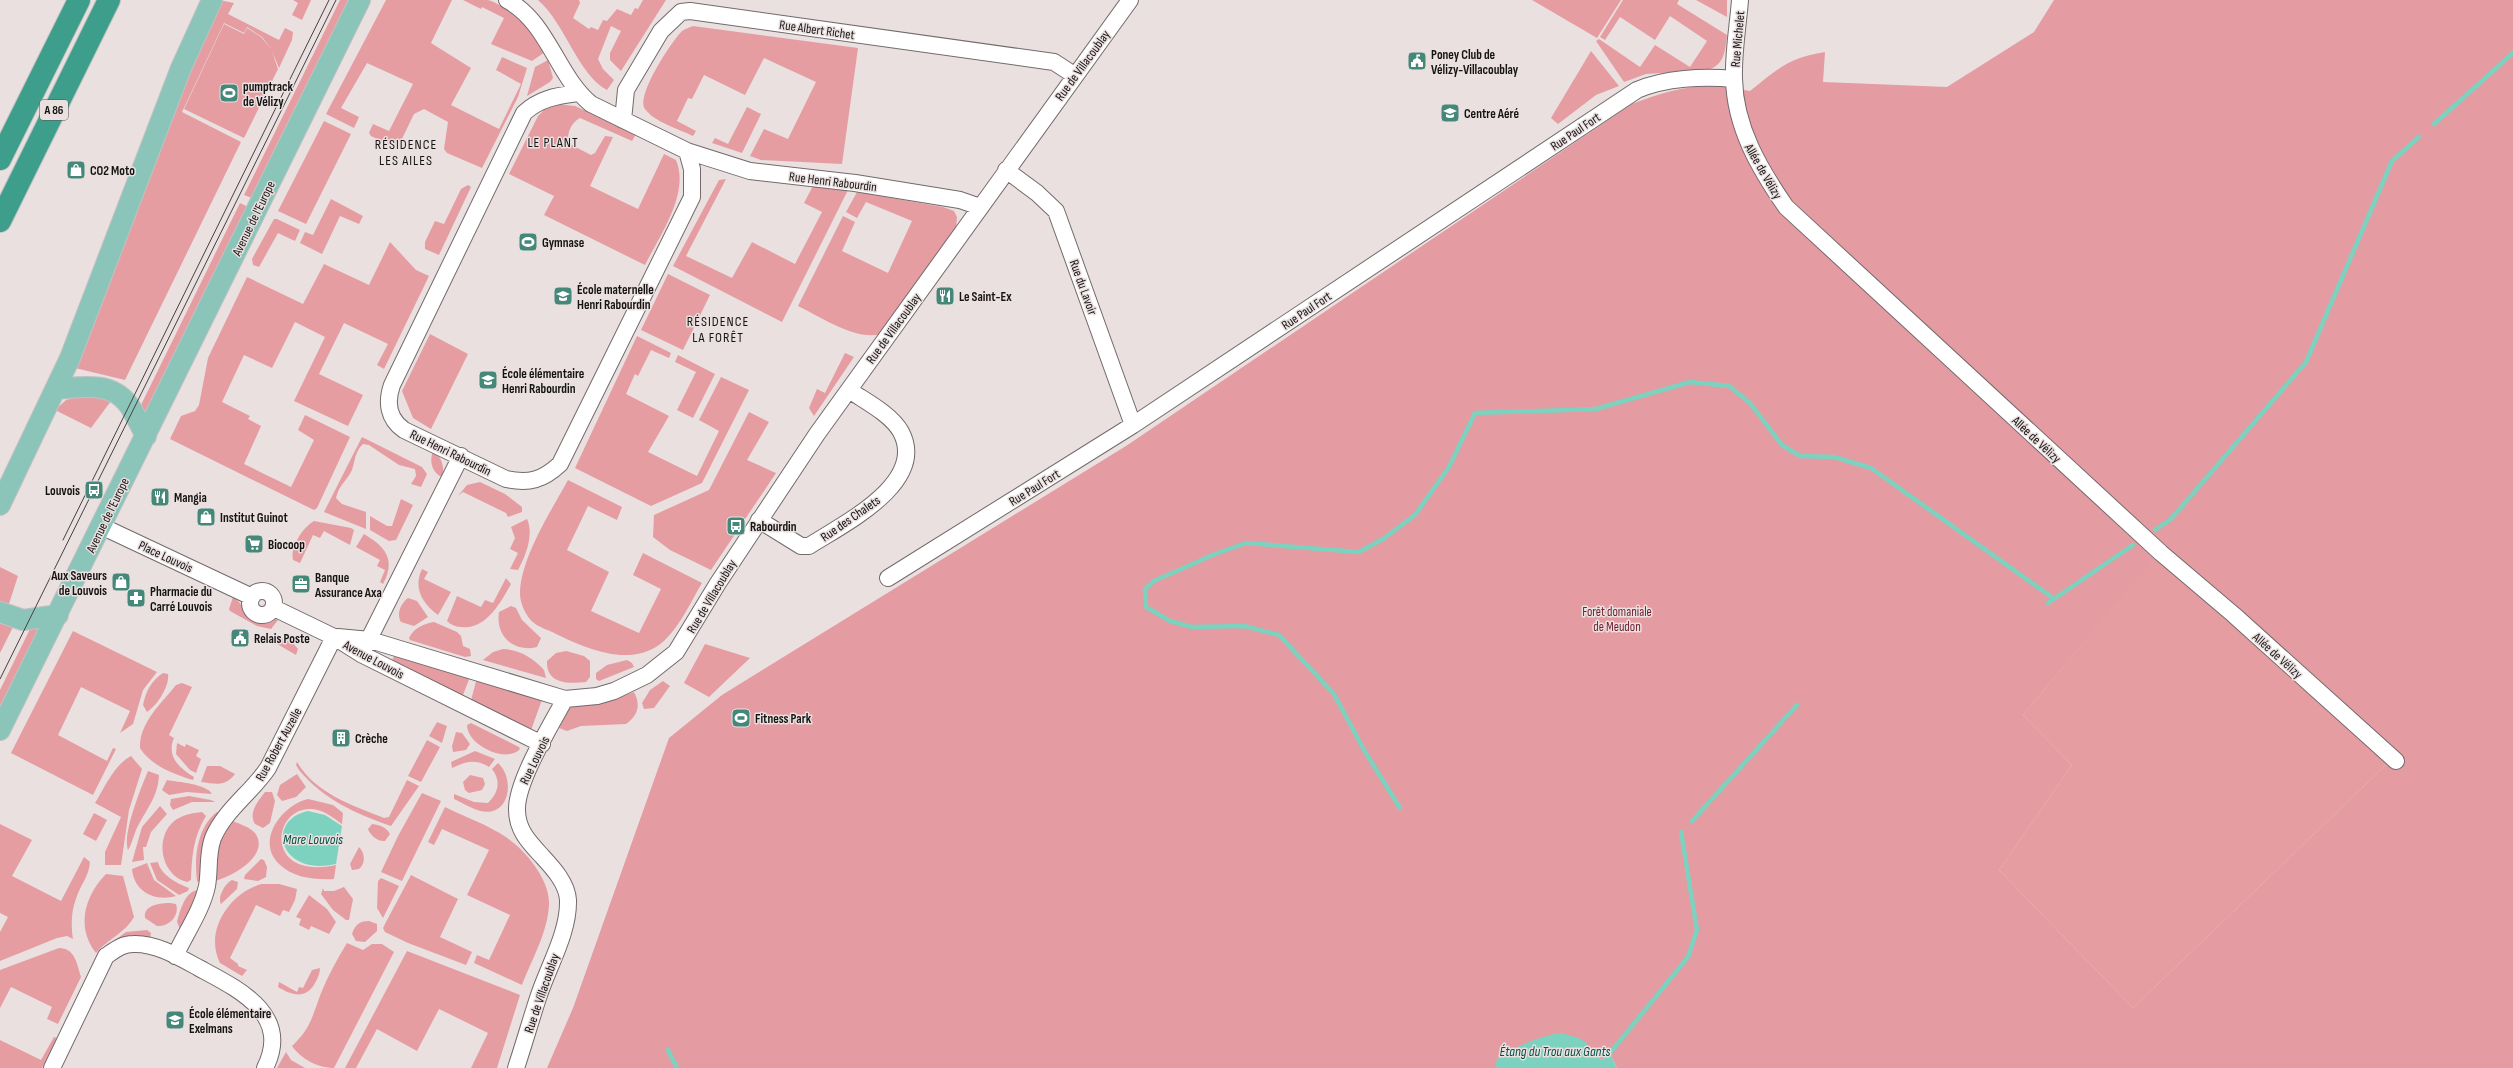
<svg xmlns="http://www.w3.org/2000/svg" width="2513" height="1068" viewBox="0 0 2513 1068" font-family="'Sofia Sans Condensed',sans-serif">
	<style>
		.green { fill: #e59da2 }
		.forest { fill: #e49ba1; fill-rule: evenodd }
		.water { fill: #7dd2bf }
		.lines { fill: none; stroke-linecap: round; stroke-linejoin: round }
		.stream { stroke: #7dd2bf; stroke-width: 4.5 }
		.minor-casing { stroke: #736a6b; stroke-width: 18 }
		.major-casing { stroke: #c2c2c2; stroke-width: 22 }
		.highway-casing { stroke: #c2c2c2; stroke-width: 24 }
		.minor { stroke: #fff; stroke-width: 16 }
		.major { stroke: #8bc5b9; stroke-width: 20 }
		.highway { stroke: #3d9e8b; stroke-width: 22 }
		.tram { stroke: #454040; stroke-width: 1 }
		.labels { text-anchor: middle; stroke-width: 3; stroke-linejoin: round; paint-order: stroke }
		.shield { fill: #eae0e0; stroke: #565050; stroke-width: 1 }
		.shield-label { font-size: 12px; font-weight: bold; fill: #161313 }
		.street-label { font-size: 13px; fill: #161313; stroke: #eae0e0 }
		.poi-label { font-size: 13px; font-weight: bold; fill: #161313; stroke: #eae0e0; text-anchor: start }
		.park-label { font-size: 13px; fill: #711c2c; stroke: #eae0e0 }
		.neighbourhood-label { font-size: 14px; letter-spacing: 1px; fill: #161313; stroke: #eae0e0 }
		.water-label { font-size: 14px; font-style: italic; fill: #025044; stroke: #eae0e0 }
	</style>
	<rect width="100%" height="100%" fill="#eae0e0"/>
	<path class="green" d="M219,0L234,3L228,14L279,40L285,28L293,32L292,40L279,68L272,51L278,69L244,138L184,109L224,24L244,34L247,28L261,37L272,50L262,37L247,27L244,33L224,23L182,112L241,142L125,380L75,368L175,108Z
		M293,0H311L302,20L292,15L298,3Z
		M340,0H352L254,199L244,195Z
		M386,0H452L431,43L471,68L451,105L499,129L521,84L496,70L502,57L527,68L518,97L482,168L447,153L444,149L448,122L424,109L414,114L398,147L395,148L371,136L369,133L373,124L389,131L413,84L367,63L341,108L359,117L354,128L326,114Z
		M463,0C470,0 481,0 488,0C506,5 537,34 545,52L532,61L491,44L504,18L482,7L481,9Z
		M538,0H579L580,3L573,18L589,29L591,27L598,30L603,20L607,21L617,9L631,15L635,8L638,9L643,0H666L621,71L610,60V53L621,31L611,26L598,59L603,69L614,80L607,90C578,75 565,23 538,0Z
		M1532,0H1621L1597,38Z
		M1623,0H1679L1677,4L1727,35C1725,51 1725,64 1708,70L1646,74L1624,82L1596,41L1599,39L1640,67L1655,45L1690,67L1707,41L1670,16L1655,40L1620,17L1605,40L1600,37Z
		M1696,0H1727V17Z
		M693,26L858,48L842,164L761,160L750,156L764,129L788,139L816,82L764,58L745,95L704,75L692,99L688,98L677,121L696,131L693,136C679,129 654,122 645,109C635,97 671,42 682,31C685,29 690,27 693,26Z
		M1591,51L1619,86L1596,95L1558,124L1551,118Z
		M548,60L553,78L550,82L527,96L535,67Z
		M556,104L575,106L636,134L632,141L580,118C571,123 567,133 568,143L591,155L595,153L605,136L613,137L590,186L638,209L664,154L676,160C690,193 660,235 645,265L544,215L554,196L509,174L538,116L545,109Z
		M747,107L761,114L742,153L712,143L715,138L728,144Z
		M324,121L351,134L306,224L278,211Z
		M726,179L686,256L732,278L752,242L795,264L822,212L804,203L814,184L849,188L782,322L673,266L719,180Z
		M468,185L471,187L439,255L425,249V242L435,221L444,224L461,189Z
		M857,192L943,207L954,211L957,217L956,229L881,334C856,341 821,317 798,306L843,216L855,222L842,251L888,273L912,221L866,202L857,218L846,212Z
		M331,199L363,216L359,224L340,216L322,254L300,243L305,232L313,235Z
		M240,203L250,208L147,417L140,407Z
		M274,219H277L300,230L295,241L278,233L259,267L253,265L252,259Z
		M390,242L416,270L429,276L384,369L377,365L388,344L344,323L319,374L363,395L348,426L294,401L325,337L295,322L272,368L244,355L222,402L250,416L248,419L261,426L244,464L291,487L314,440L298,430L305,415L350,437L317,508L314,510L170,439L181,416L195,411L199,405L208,358L247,277L303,304L324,264L369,285Z
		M668,274L710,295L683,350L641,330Z
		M430,334L468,354L431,429L413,418L402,391Z
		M637,336L671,353L669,358L651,350L638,376L635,374L626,394L669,416L648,452L697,476L719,431L699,420L721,377L749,390L702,483L651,506L575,468Z
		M845,353L854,357L814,416L809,408L817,389L825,393Z
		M678,355L715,374L693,418L677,410L696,372L675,362Z
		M93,393L111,401L91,428L55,410L66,400Z
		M749,412L769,422L747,460L776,473L711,570L670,550L653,537L654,515L709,490Z
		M362,437L422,467L427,474L421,487L411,484L416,476L415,469L399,465L369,445L363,444C355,451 355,461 352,470C347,481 339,484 336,498L342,504L366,512V529L324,512Z
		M433,451C442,457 445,468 442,477C432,473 429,461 433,451Z
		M568,480L622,507L617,520L588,506L567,550L609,572L591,611L639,633L661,589L633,575L643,553L702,583C690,603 678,631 659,645C628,667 585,648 556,634C549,630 540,628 534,623C526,617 520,603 520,594C520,559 551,511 568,480Z
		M480,482L505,494L522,507V512L508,517L506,513L463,492L458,496L467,485Z
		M401,499L413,505L396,540L389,541L370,530V516L387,526H392Z
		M527,519C534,534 526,556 518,570L510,569L518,553L510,549L515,538L511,527Z
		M314,521L351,528L354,530L350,545L324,531L320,538L313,535L300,563L293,560C290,547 303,527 314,521Z
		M364,534C386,547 396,560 383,584L380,582L385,570L377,566L380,560L356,547Z
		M2158,553L2278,665L2389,762L2133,1008L1999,870L2072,765L2023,715Z
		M0,567L18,576L7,610L0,606Z
		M422,569L428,572L424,579L451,592L438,615C422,603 413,588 422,569Z
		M506,578L511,584C501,602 486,630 462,627C456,627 451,625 447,621L457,596L481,607L485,600L493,603Z
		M233,597C243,602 244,616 255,619C263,622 270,616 278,620L271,629L257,626L230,611L229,609Z
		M408,598L417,601L428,617L414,626L401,622C396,614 401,603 408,598Z
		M511,606L516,608L522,620L541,638L537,647C514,653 495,636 499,612Z
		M0,622L14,625L0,653Z
		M434,622L457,632L461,636L463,646L470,649L471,656L465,657L410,640L409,638C414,628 423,624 434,622Z
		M41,626L0,713V690L31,627Z
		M73,631L157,672L143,690L133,724L120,733L130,711L81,687L58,735L107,761L113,748L116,749L93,795L11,753Z
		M274,636L292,642L298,649L296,655L265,637Z
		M705,644L750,658L709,697L684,683Z
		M503,649C520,650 533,658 544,670L546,678L483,660L493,652Z
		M566,651L584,656L590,661V677L586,682C569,684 546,684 547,661L556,653Z
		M394,656L470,677L461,700L390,665Z
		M627,660L632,663L634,667L599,681L596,679V673L607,665Z
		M163,673L168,674C170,686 157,706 147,712L143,705C146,691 151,681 163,673Z
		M477,678L543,697L530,733L470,704Z
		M663,681L670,686L654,708L644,709L642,703L650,690Z
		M182,683L192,687L169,735L174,738C166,756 179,768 194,777L193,780C174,774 151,766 140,748C139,723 161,704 176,685Z
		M634,692C641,705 638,716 626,724L581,726L567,731L559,728L571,706L612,700Z
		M437,722L447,726L442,743L429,736Z
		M471,723L519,747L520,749C506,764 467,745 467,725Z
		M456,732L462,733L470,744L466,750L453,752L452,746Z
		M427,740L440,747L421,782L408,776Z
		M177,743L185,747L186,744L199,750L196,756L201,759L196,773L190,770L176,754Z
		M475,751L495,759L489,767C475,758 465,762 452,768L451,762Z
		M131,756L142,769L129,810L121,865H105V852L121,817L95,803C105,787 114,765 131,756Z
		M297,762C316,794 352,805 384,818L389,817L407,780L419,786L391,826C356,814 323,799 299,770L296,765Z
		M498,763C511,774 513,804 493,811C481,815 465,804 454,799V794L474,802L488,803C499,792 501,781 492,769Z
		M207,766H220L235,774C225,787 216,784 201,782Z
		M148,771L159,775C158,796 148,807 139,824C134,832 133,842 128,850C122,834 141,788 148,771Z
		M297,774L306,787L296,797L282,801L277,795L280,785Z
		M470,775L483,778L485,784L482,790L469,793L465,790L463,782Z
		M167,780C178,782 207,784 212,794L187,792L169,795L162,790Z
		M265,792H272L275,801L270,823L263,828L255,824C248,813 258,801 265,792Z
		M422,793L441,801L402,881L381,872L398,836Z
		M189,796L211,800L215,802H192L173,810L170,805L171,799Z
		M308,799L333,805L343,813L342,824C332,817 324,810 312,809C272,806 263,881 336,865L334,879C315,880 293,878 279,864C255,841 282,805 308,799Z
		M160,806L167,814L151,832L146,847H143L144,860L132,862L142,827Z
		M445,807C465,817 488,825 506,837C525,850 550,879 549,904C548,932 532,959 522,985L474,963L477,955L489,960L510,915L467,895L489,850L442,829L434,845L428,842Z
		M202,812L206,816C193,838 192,856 191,880L187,882C162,876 154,840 173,822C181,815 192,813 202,812Z
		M217,812L220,814L201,883L197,881C194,858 197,827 217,812Z
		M94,813L107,820L96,841L83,834Z
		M233,821C239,824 250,827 255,833C271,855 232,877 214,881C214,857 218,840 233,821Z
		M0,824L32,840L12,876L61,901L84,857L90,862C89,877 80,885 76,899C71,911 71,927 73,939L67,936L57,938L0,961V932L8,917L0,913Z
		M372,824C380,825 386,827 390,834L385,841C378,842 370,835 368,829Z
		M359,847C365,853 366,863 359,869L352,870L350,864Z
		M261,859L264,860L267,867L266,877L258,881L244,879L245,875Z
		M158,862C161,875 176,883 189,888L188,891L179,895L157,880L150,863Z
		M147,863L154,880L176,896C155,902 134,892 132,869Z
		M106,874L123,876L134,917C126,932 107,940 96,953C76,927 84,897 106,874Z
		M411,875L458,899L440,937L472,952L466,965L408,943L385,932L383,928L386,922Z
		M381,878L399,886L383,918L377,908L378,881Z
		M232,880L238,882L237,889L221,904C217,898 225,883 232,880Z
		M261,884H279L297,889L295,900L289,912L283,910L280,916L256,905L230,958L238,964V966L247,970L242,976L220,963C204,931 229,894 261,884Z
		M344,887L353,899L349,920H346L333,910L321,894L323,888L324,891H334Z
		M199,890L180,929L177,922C180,911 185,890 199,890Z
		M309,895L327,909L336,922L329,934L311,926L309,930L299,925L301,919L296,917Z
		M170,903L176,904C180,916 169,927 157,926L145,918C143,905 160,903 170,903Z
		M369,921L377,924V931L365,942L356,941L352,934C355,925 359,921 369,921Z
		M147,930L151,933L150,940L133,935L111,943L126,932Z
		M347,943L363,950L372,944H382L394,952L334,1068C318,1068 301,1059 292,1046C311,1028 312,1017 321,993C328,976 337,959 347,943Z
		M59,948C75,948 77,964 81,977L58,1024L47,1019L52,1007L11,987L0,1008V970Z
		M407,951L520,995L497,1068H471L488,1033L439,1009L417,1051L377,1029L356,1068H345Z
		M320,968C320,973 318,978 315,983C306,1000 291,995 278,987L279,982L297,992L299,987L303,988L312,970Z
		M54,1037L57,1038L42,1068H0V1040L41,1060Z
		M286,1052L291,1060L305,1068H277Z"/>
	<path class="forest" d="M2054,0H2513V1068H1617L1610,1053L1602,1060L1588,1050L1537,1039L1499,1058L1496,1062L1497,1068H547L573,1008L669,738L722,695L1126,446L1632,104C1676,87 1702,81 1750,91C1778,69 1788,58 1825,52L1823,82L1947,87L2034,32ZM2158,554L2278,666L2280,663L2389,762L2133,1008L1999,870L2072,765L2023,715Z"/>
	<path class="water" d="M308,811L325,815L342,826L336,864C279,877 265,820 308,811Z
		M1561,1033L1579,1038L1587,1043L1588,1050L1602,1060L1610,1053L1617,1068H1497L1495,1062C1507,1049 1543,1035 1561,1033Z"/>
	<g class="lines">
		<path class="stream" d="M2434,124L2513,53
			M2155,530L2171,519L2306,362L2392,161L2419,137
			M2048,603L2133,545
			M1400,808L1364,750L1334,694L1279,635L1244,626L1192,627L1170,621L1146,607L1145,589L1154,581L1215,554L1246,543L1359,552L1383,539L1415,515L1449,467L1475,413L1596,409L1690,382L1729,386L1750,403L1782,445L1800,456L1834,457L1871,468L2053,598
			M1692,821L1797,705
			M668,1050L677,1068
			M1610,1053L1688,957L1697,930L1681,832"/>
		<defs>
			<path id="minor" d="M507,0C549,23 556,75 591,104L687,151L750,171L855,183L960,200L980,207
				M1740,0C1738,26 1733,53 1734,79C1735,127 1759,168 1786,207L2161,553L2234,615L2396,761
				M578,93C557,96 540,98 524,113L392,385C386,402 388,419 404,430L506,479C529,484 543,480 560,464L692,197V169L687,151
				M623,120L626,90L661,31L681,12L690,11L1054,62L1074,75
				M1006,170L1037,193L1056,211L1133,425
				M759,520L801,546H809C843,524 928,483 901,432C891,414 865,401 849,390
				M101,526L252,597
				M888,578L1133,425L1637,90C1665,78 1703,76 1734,79
				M250 603a12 12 0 1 1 24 0a12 12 0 1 1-24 0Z
				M274,608L334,637L361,654L542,744
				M338,637L370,640L565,699
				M364,649L461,456
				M175,956C185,934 202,910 207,886C210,870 207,854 213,838C224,811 252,792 268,768L334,637
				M52,1068L106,956C115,950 122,944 133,944C156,943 179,957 199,968C238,989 292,1014 265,1068
				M516,1068C524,1044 531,1019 539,995C549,965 569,932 568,900C567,882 551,866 540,854C528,841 517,829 517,810C516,782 551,725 565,699L597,696L614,691L647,675L676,652L718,583L817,434L1130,0"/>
			<path id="major" d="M56,389C81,387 111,381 128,404C135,413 140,426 146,436
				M0,505L70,358L181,68L212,0
				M0,612L23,620L58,615
				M0,730L360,0"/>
			<path id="highway" d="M0,159L79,0
				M0,221L109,0"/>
		</defs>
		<use href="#minor" class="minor-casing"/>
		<use href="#major" class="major-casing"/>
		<use href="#highway" class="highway-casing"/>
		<use href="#minor" class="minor"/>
		<use href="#major" class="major"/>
		<use href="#highway" class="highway"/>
		<path class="tram" d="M63,540L329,0
			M0,679L336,0"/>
	</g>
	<defs>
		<symbol id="civic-square" viewBox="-11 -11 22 22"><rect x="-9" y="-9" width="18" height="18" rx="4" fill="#45887a" stroke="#eae0e0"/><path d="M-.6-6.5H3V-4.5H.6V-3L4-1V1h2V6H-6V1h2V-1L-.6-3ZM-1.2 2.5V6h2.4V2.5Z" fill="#fff"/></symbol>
		<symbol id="stadium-square" viewBox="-11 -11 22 22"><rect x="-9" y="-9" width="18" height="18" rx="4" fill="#45887a" stroke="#eae0e0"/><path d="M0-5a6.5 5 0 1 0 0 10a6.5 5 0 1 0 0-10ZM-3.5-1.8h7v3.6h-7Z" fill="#fff"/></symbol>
		<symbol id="school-square" viewBox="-11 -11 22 22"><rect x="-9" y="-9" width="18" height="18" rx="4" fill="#45887a" stroke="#eae0e0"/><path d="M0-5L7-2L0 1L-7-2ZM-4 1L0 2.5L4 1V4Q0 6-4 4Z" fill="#fff"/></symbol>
		<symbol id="shop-square" viewBox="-11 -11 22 22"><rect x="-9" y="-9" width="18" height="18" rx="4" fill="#45887a" stroke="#eae0e0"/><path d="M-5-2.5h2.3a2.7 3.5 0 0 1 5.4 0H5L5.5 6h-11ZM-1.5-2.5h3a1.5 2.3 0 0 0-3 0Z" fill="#fff"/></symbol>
		<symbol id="restaurant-square" viewBox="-11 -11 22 22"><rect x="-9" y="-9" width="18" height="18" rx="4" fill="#45887a" stroke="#eae0e0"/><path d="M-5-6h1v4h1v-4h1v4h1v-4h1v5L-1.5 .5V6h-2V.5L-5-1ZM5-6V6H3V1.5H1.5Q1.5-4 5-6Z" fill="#fff"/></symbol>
		<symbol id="bus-square" viewBox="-11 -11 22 22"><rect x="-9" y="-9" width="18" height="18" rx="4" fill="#45887a" stroke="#eae0e0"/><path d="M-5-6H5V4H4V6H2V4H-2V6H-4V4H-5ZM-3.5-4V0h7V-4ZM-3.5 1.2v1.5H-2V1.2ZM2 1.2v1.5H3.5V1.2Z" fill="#fff"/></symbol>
		<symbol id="supermarket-square" viewBox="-11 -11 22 22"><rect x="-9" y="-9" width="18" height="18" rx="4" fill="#45887a" stroke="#eae0e0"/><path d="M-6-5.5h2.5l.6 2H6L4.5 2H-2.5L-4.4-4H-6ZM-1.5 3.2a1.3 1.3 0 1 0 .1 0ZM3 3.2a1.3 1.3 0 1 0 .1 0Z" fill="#fff"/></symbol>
		<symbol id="office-square" viewBox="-11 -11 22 22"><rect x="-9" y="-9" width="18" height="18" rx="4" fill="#45887a" stroke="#eae0e0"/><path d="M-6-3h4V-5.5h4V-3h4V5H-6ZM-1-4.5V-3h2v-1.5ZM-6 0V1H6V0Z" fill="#fff"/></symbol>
		<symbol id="pharmacy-square" viewBox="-11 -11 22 22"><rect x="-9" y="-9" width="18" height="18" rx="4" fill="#45887a" stroke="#eae0e0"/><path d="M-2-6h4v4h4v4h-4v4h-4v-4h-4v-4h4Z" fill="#fff"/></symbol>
		<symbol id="building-square" viewBox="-11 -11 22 22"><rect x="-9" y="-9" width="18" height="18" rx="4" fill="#45887a" stroke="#eae0e0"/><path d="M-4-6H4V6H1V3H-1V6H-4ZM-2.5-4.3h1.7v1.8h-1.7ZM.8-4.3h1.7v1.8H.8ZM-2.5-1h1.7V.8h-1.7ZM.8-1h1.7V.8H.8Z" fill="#fff"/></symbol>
	</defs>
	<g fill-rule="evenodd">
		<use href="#civic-square" x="1406" y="50" width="22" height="22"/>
		<use href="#stadium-square" x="218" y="82" width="22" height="22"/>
		<use href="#school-square" x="1439" y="102" width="22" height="22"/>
		<use href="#shop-square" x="65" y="159" width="22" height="22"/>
		<use href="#stadium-square" x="517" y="231" width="22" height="22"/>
		<use href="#school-square" x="552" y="285" width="22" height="22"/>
		<use href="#restaurant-square" x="934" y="285" width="22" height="22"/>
		<use href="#school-square" x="477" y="369" width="22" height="22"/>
		<use href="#bus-square" x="83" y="479" width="22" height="22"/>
		<use href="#restaurant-square" x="149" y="486" width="22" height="22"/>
		<use href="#shop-square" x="195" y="506" width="22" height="22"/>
		<use href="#bus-square" x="725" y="515" width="22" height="22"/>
		<use href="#supermarket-square" x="243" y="533" width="22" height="22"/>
		<use href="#shop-square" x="110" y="571" width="22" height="22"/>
		<use href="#office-square" x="290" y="573" width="22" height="22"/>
		<use href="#pharmacy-square" x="125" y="587" width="22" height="22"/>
		<use href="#civic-square" x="229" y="627" width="22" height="22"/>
		<use href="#stadium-square" x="730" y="707" width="22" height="22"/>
		<use href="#building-square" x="330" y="727" width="22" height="22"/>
		<use href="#school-square" x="164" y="1009" width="22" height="22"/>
	</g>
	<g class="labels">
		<rect class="shield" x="40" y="100" width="28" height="20" rx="3"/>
		<g class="shield-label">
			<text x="54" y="114">A 86</text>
		</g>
		<g class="street-label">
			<text transform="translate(817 29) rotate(8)" y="5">Rue Albert Richet</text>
			<text transform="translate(1737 39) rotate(-85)" y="5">Rue Michelet</text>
			<text transform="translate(1082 65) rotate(-54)" y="5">Rue de Villacoublay</text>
			<text transform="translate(1575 131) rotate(-34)" y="5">Rue Paul Fort</text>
			<text transform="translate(1764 171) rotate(60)" y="5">Allée de Vélizy</text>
			<text transform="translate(833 181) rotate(7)" y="5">Rue Henri Rabourdin</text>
			<text transform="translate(253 218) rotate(-64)" y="5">Avenue de l'Europe</text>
			<text transform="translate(1084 287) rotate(70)" y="5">Rue du Lavoir</text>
			<text transform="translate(1306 310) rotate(-34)" y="5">Rue Paul Fort</text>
			<text transform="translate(893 328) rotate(-54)" y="5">Rue de Villacoublay</text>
			<text transform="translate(2037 439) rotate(43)" y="5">Allée de Vélizy</text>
			<text transform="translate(451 452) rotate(26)" y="5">Rue Henri Rabourdin</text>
			<text transform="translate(1034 487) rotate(-32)" y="5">Rue Paul Fort</text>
			<text transform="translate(107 515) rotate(-64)" y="5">Avenue de l'Europe</text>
			<text transform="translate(850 518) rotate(-35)" y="5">Rue des Chalets</text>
			<text transform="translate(166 556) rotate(25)" y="5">Place Louvois</text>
			<text transform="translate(711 596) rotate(-59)" y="5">Rue de Villacoublay</text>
			<text transform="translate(2278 655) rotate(42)" y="5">Allée de Vélizy</text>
			<text transform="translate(374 659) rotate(28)" y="5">Avenue Louvois</text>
			<text transform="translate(278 744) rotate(-61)" y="5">Rue Robert Auzelle</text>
			<text transform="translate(534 760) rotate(-64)" y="5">Rue Louvois</text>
			<text transform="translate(541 993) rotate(-71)" y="5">Rue de Villacoublay</text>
		</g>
		<g class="poi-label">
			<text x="1431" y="59">Poney Club de<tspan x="1431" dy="15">Vélizy-Villacoublay</tspan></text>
			<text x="243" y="91">pumptrack<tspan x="243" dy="15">de Vélizy</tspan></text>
			<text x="1464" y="118">Centre Aéré</text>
			<text x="90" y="175">CO2 Moto</text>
			<text x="542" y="247">Gymnase</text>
			<text x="577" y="294">École maternelle<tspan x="577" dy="15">Henri Rabourdin</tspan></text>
			<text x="959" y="301">Le Saint-Ex</text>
			<text x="502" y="378">École élémentaire<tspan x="502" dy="15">Henri Rabourdin</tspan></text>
			<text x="80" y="495" text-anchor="end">Louvois</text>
			<text x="174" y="502">Mangia</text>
			<text x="220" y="522">Institut Guinot</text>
			<text x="750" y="531">Rabourdin</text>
			<text x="268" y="549">Biocoop</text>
			<text x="107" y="580" text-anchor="end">Aux Saveurs<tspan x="107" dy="15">de Louvois</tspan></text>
			<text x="315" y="582">Banque<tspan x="315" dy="15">Assurance Axa</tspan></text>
			<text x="150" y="596">Pharmacie du<tspan x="150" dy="15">Carré Louvois</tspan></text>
			<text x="254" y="643">Relais Poste</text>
			<text x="755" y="723">Fitness Park</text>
			<text x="355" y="743">Crèche</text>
			<text x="189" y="1018">École élémentaire<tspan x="189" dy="15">Exelmans</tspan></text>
		</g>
		<g class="park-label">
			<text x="1617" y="616">Forêt domaniale<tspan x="1617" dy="15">de Meudon</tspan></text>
		</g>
		<g class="neighbourhood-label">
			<text x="553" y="147">LE PLANT</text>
			<text x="406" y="149">RÉSIDENCE<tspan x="406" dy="16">LES AILES</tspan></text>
			<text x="718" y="326">RÉSIDENCE<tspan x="718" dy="16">LA FORÊT</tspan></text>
		</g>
		<g class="water-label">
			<text x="313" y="844">Mare Louvois</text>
			<text x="1555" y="1056">Étang du Trou aux Gants</text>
		</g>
	</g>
</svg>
